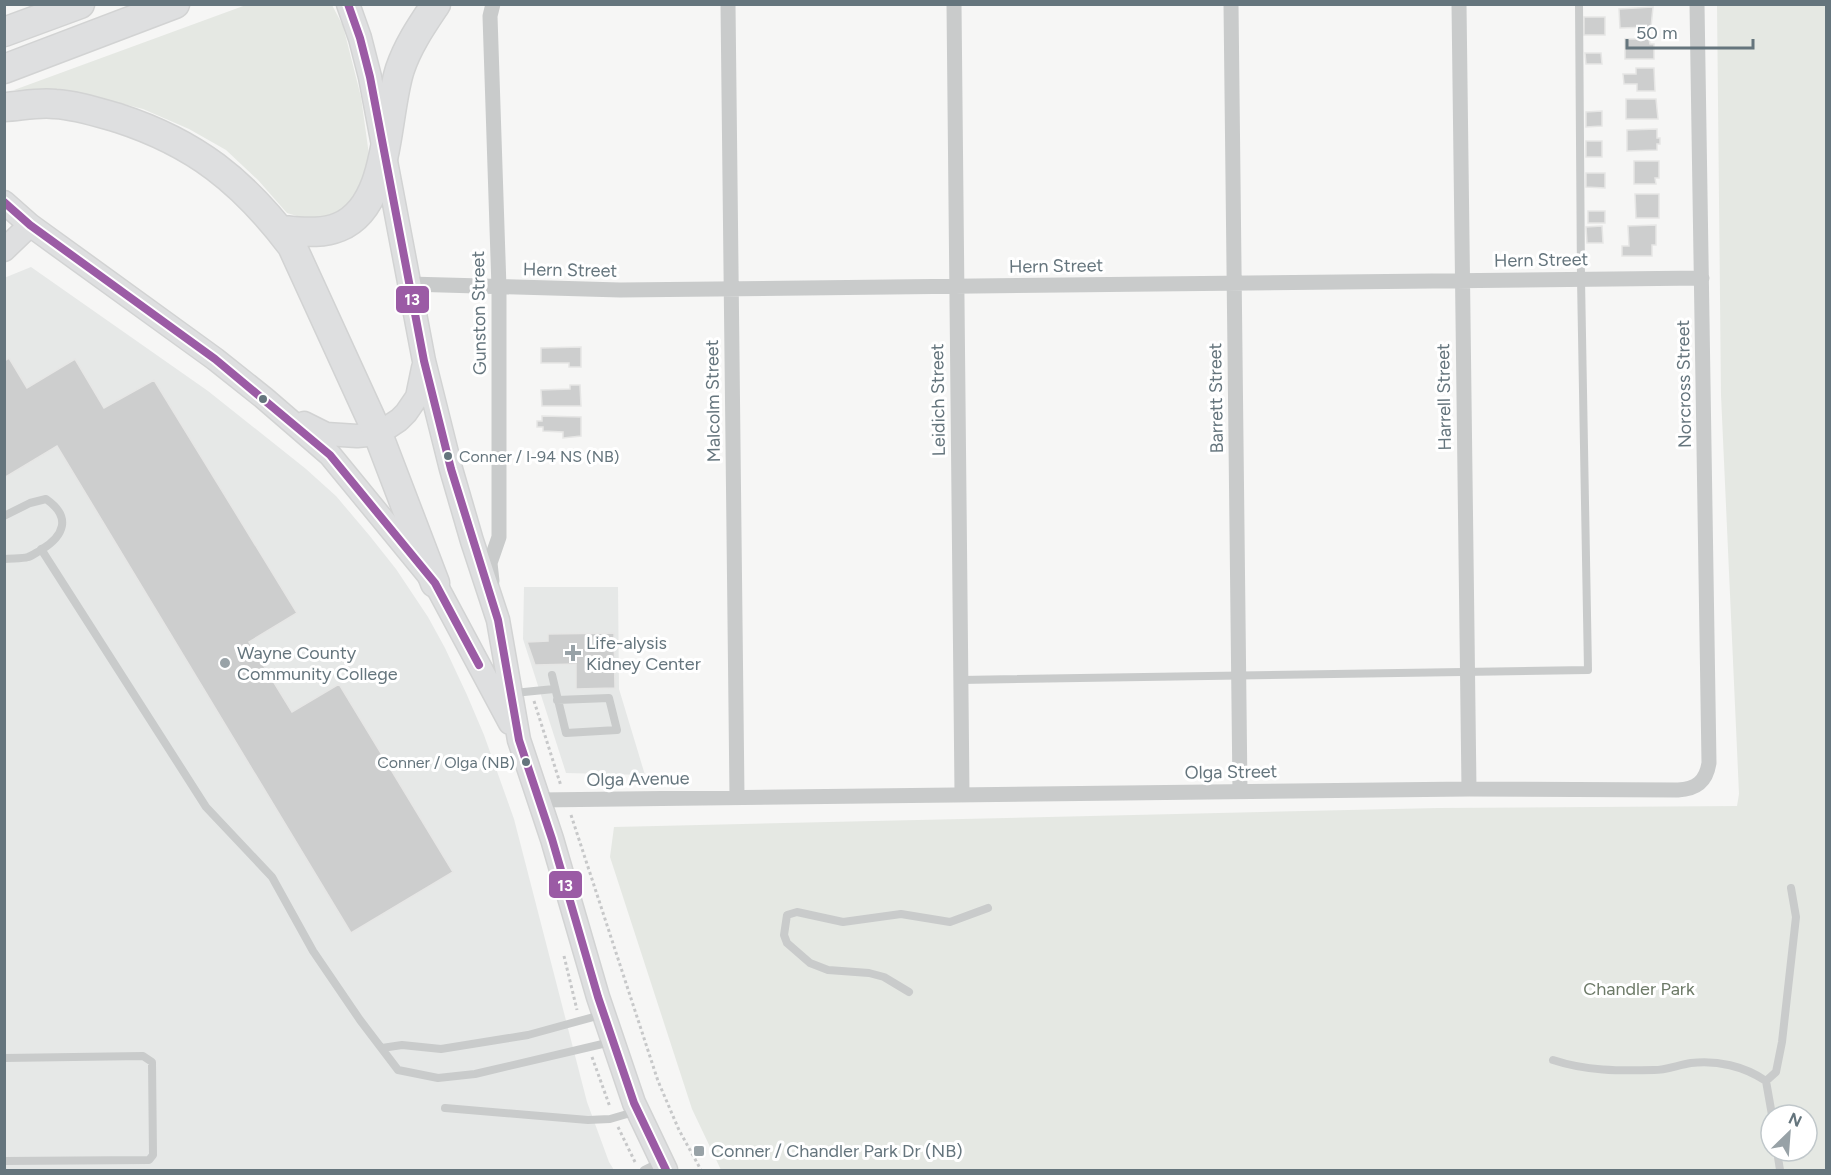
<svg xmlns="http://www.w3.org/2000/svg" width="1831" height="1175" viewBox="0 0 1831 1175" font-family="Figtree,sans-serif">
	<style>
		.built { fill: #e6e8e7 }
		.green { fill: #e5e8e3; fill-rule: evenodd }
		.building { fill: #cdcece; stroke: #e6e6e5; stroke-width: 1.5 }
		.lines { fill: none; stroke-linecap: round; stroke-linejoin: round }
		.secondary-casing { stroke: #d2d3d3; stroke-width: 25 }
		.highway-casing { stroke: #d2d3d3; stroke-width: 31 }
		.path { stroke: #c7c8c9; stroke-width: 3; stroke-dasharray: 3 3; stroke-linecap: butt }
		.lane { stroke: #c9cbcb; stroke-width: 8 }
		.street { stroke: #c9cbcb; stroke-width: 15 }
		.secondary { stroke: #dedfe0; stroke-width: 22 }
		.highway { stroke: #dedfe0; stroke-width: 28 }
		.bus-1-casing { stroke: #fff; stroke-width: 12 }
		.bus-1 { stroke: #9b5ba5; stroke-width: 8 }
		.bus-dot { fill: #65757d; stroke: #fff; stroke-width: 2 }
		.poi-dot { fill: #98a2a7; stroke: #fff; stroke-width: 2 }
		.labels { text-anchor: middle; stroke-width: 6; stroke-linejoin: round; paint-order: stroke }
		.bus-label { font-size: 16px; fill: #65757d; stroke: #fff; text-anchor: start }
		.street-label { font-size: 18px; fill: #65757d; stroke: #fff }
		.poi-label { font-size: 18px; fill: #65757d; stroke: #fff; text-anchor: start }
		.park-label { font-size: 18px; fill: #6d7a67; stroke: #fff }
		.line-badge { stroke: #fff; stroke-width: 2 }
		.badge-label { font-size: 16px; text-anchor: middle; font-weight: bold; fill: #fff }
	</style>
	<rect width="100%" height="100%" fill="#f6f6f5"/>
	<path class="built" d="M31,267L208,391L306,469L336,496L369,535L396,569L428,617L445,648L467,695L484,735L514,819L587,1102L609,1162L614,1170H5L4,278Z
		M524,587H618L619,689L645,775L566,773L523,639Z"/>
	<path class="green" d="M246,5H332L343,26L361,97L369,155L363,192L350,207L317,222L287,213L258,180L226,150L189,129L143,109L100,98L60,92L14,90Z
		M1717,5H1826V1170H721L692,1109L610,857L614,827L1438,808L1737,806L1739,794L1721,395ZM1771,1115H1807V1151H1771Z"/>
	<path class="building" d="M1653,7L1651,27L1620,28L1619,9Z
		M1584,17H1605V35H1584Z
		M1625,39H1649L1650,44H1654V59H1625Z
		M1585,53H1601L1602,64H1586Z
		M1636,68H1654L1655,91H1637V84H1624L1623,74H1636Z
		M1626,99H1656L1658,119H1626Z
		M1602,111V126L1586,127V112Z
		M1657,129V138H1660V144H1657V150L1627,151V130Z
		M1586,141H1602V157H1586Z
		M1634,161H1659V178H1655L1656,184H1634Z
		M1586,173H1605V188L1586,187Z
		M1635,194H1659V218H1636Z
		M1588,211H1605V223H1588Z
		M1656,225V245H1652V256H1622V246H1629L1628,226Z
		M1602,226L1603,243H1587L1586,227Z
		M581,347V367H569V363H541V348Z
		M9,358L27,388L75,359L104,408L154,380L297,613L249,642L292,712L339,684L453,872L351,933L57,446L4,478V361Z
		M570,385H580L581,406H542L541,390L570,389Z
		M542,416L581,417V436L563,438V432L543,431V427H537V421H542Z
		M614,633L615,688L576,689V664L535,665L527,642L548,641V634Z"/>
	<g class="lines">
		<defs>
			<path id="secondary" d="M348,4L360,38L370,77L424,361L451,469L472,541L498,620L519,740L552,839L598,997L634,1103L666,1170
				M4,202L30,225L215,359L264,398L330,455L435,583L510,723
				M4,250L30,225
				M304,423L326,434L357,436L378,434L399,420L406,413L417,397L423,368"/>
			<path id="highway" d="M4,32L80,4
				M4,69L175,4
				M4,107C21,106 39,102 55,104C76,105 97,112 118,118C195,143 243,181 292,246L378,434L435,583
				M280,230C300,231 320,235 339,227C391,206 385,114 400,69C408,45 422,25 436,4"/>
		</defs>
		<use href="#secondary" class="secondary-casing"/>
		<use href="#highway" class="highway-casing"/>
		<path class="path" d="M534,701L561,786
			M571,815L658,1081L679,1130L701,1170
			M564,956L577,1010
			M592,1057L610,1107
			M618,1127L635,1162"/>
		<path class="lane" d="M4,516L30,503L46,499C72,517 64,536 41,550C37,552 32,556 28,557C22,559 12,558 4,559
			M41,549L206,807L272,877L313,951L360,1020L398,1070L438,1078L475,1074L611,1042
			M552,675L566,733L617,730L609,698L557,700
			M961,680L1588,670L1581,279L1579,4
			M514,693L554,689
			M909,992L884,977L869,973L828,970L810,963L787,943L784,935L787,915L797,912L843,922L901,914L950,922L988,908
			M382,1048L402,1045L441,1049L528,1035L601,1015
			M4,1058L143,1056L152,1062L153,1155L149,1160L4,1161
			M1553,1060C1586,1071 1619,1071 1654,1070C1666,1070 1678,1065 1691,1063C1717,1060 1744,1066 1766,1081L1772,1115
			M1766,1081L1776,1072L1782,1042L1796,917L1791,888
			M445,1108L588,1120L610,1119L634,1112
			M1777,1151L1780,1170
			M644,1170L658,1163"/>
		<path class="street" d="M728,4L737,797
			M954,4L962,794
			M1231,4L1240,792
			M1459,4L1469,789
			M409,284L620,290L1702,278
			M492,581L490,563L499,537V288L490,16L493,4
			M539,800L1469,789L1678,790C1696,789 1706,782 1709,763L1697,4"/>
		<use href="#secondary" class="secondary"/>
		<use href="#highway" class="highway"/>
		<defs>
			<path id="bus-1" d="M348,4L360,38L370,77L424,361L451,469L498,620L519,740L552,839L598,997L634,1103L666,1170
				M4,202L30,225L215,359L330,455L435,583L479,665"/>
		</defs>
		<use href="#bus-1" class="bus-1-casing"/>
		<use href="#bus-1" class="bus-1"/>
	</g>
	<g class="bus-dot">
		<circle cx="263" cy="399" r="5"/>
		<circle cx="448" cy="456" r="5"/>
		<circle cx="526" cy="762" r="5"/>
	</g>
	<g class="poi-dot">
		<path d="M570 644h6v6h6v6h-6v6h-6v-6h-6v-6h6z"/>
		<circle cx="225" cy="663" r="6"/>
		<rect x="693" y="1145" width="12" height="12" rx="3"/>
	</g>
	<g class="labels">
		<g class="bus-label">
			<text x="459" y="462">Conner / I-94 NS (NB)</text>
			<text x="515" y="768" text-anchor="end">Conner / Olga (NB)</text>
		</g>
		<g class="street-label">
			<text transform="translate(1541 260) rotate(-1)" y="6">Hern Street</text>
			<text transform="translate(1056 266) rotate(-1)" y="6">Hern Street</text>
			<text transform="translate(570 270) rotate(1)" y="6">Hern Street</text>
			<text transform="translate(479 313) rotate(-91)" y="6">Gunston Street</text>
			<text transform="translate(1684 384) rotate(-91)" y="6">Norcross Street</text>
			<text transform="translate(1444 397) rotate(-91)" y="6">Harrell Street</text>
			<text transform="translate(1216 398) rotate(-91)" y="6">Barrett Street</text>
			<text transform="translate(938 400) rotate(-91)" y="6">Leidich Street</text>
			<text transform="translate(713 401) rotate(-91)" y="6">Malcolm Street</text>
			<text transform="translate(1231 772) rotate(-1)" y="6">Olga Street</text>
			<text transform="translate(638 779) rotate(-1)" y="6">Olga Avenue</text>
		</g>
		<g class="poi-label">
			<text x="586" y="649">Life-alysis<tspan x="586" dy="21">Kidney Center</tspan></text>
			<text x="237" y="659">Wayne County<tspan x="237" dy="21">Community College</tspan></text>
			<text x="711" y="1157">Conner / Chandler Park Dr (NB)</text>
		</g>
		<g class="park-label">
			<text x="1639" y="995">Chandler Park</text>
		</g>
	</g>
	<g class="line-badge">
		<rect x="395" y="285" width="35" height="29" rx="6" fill="#9b5ba5"/>
		<rect x="548" y="870" width="35" height="29" rx="6" fill="#9b5ba5"/>
	</g>
	<g class="badge-label">
		<text x="412" y="305">13</text>
		<text x="565" y="891">13</text>
	</g>
	<rect width="1831" height="1175" fill="none" stroke="#65757d" stroke-width="12"/>
	<g transform="translate(1789 1133) rotate(25)"><circle r="28" fill="#ffffff" stroke="#c1c8cb" stroke-width="1.5"/>
	<path d="M0-4.5L10 22L0 15L-10 22Z" fill="#98a2a7"/>
	<text y="-9" font-size="16" font-weight="bold" text-anchor="middle" fill="#65757d">N</text>
	</g>
	<path d="M1627 39v9h126v-9" fill="none" stroke="#65757d" stroke-width="3"/>
	<text x="1636" y="39" font-size="18" fill="#65757d" stroke="#ffffff" stroke-width="4.5" paint-order="stroke">50 m</text>
</svg>
